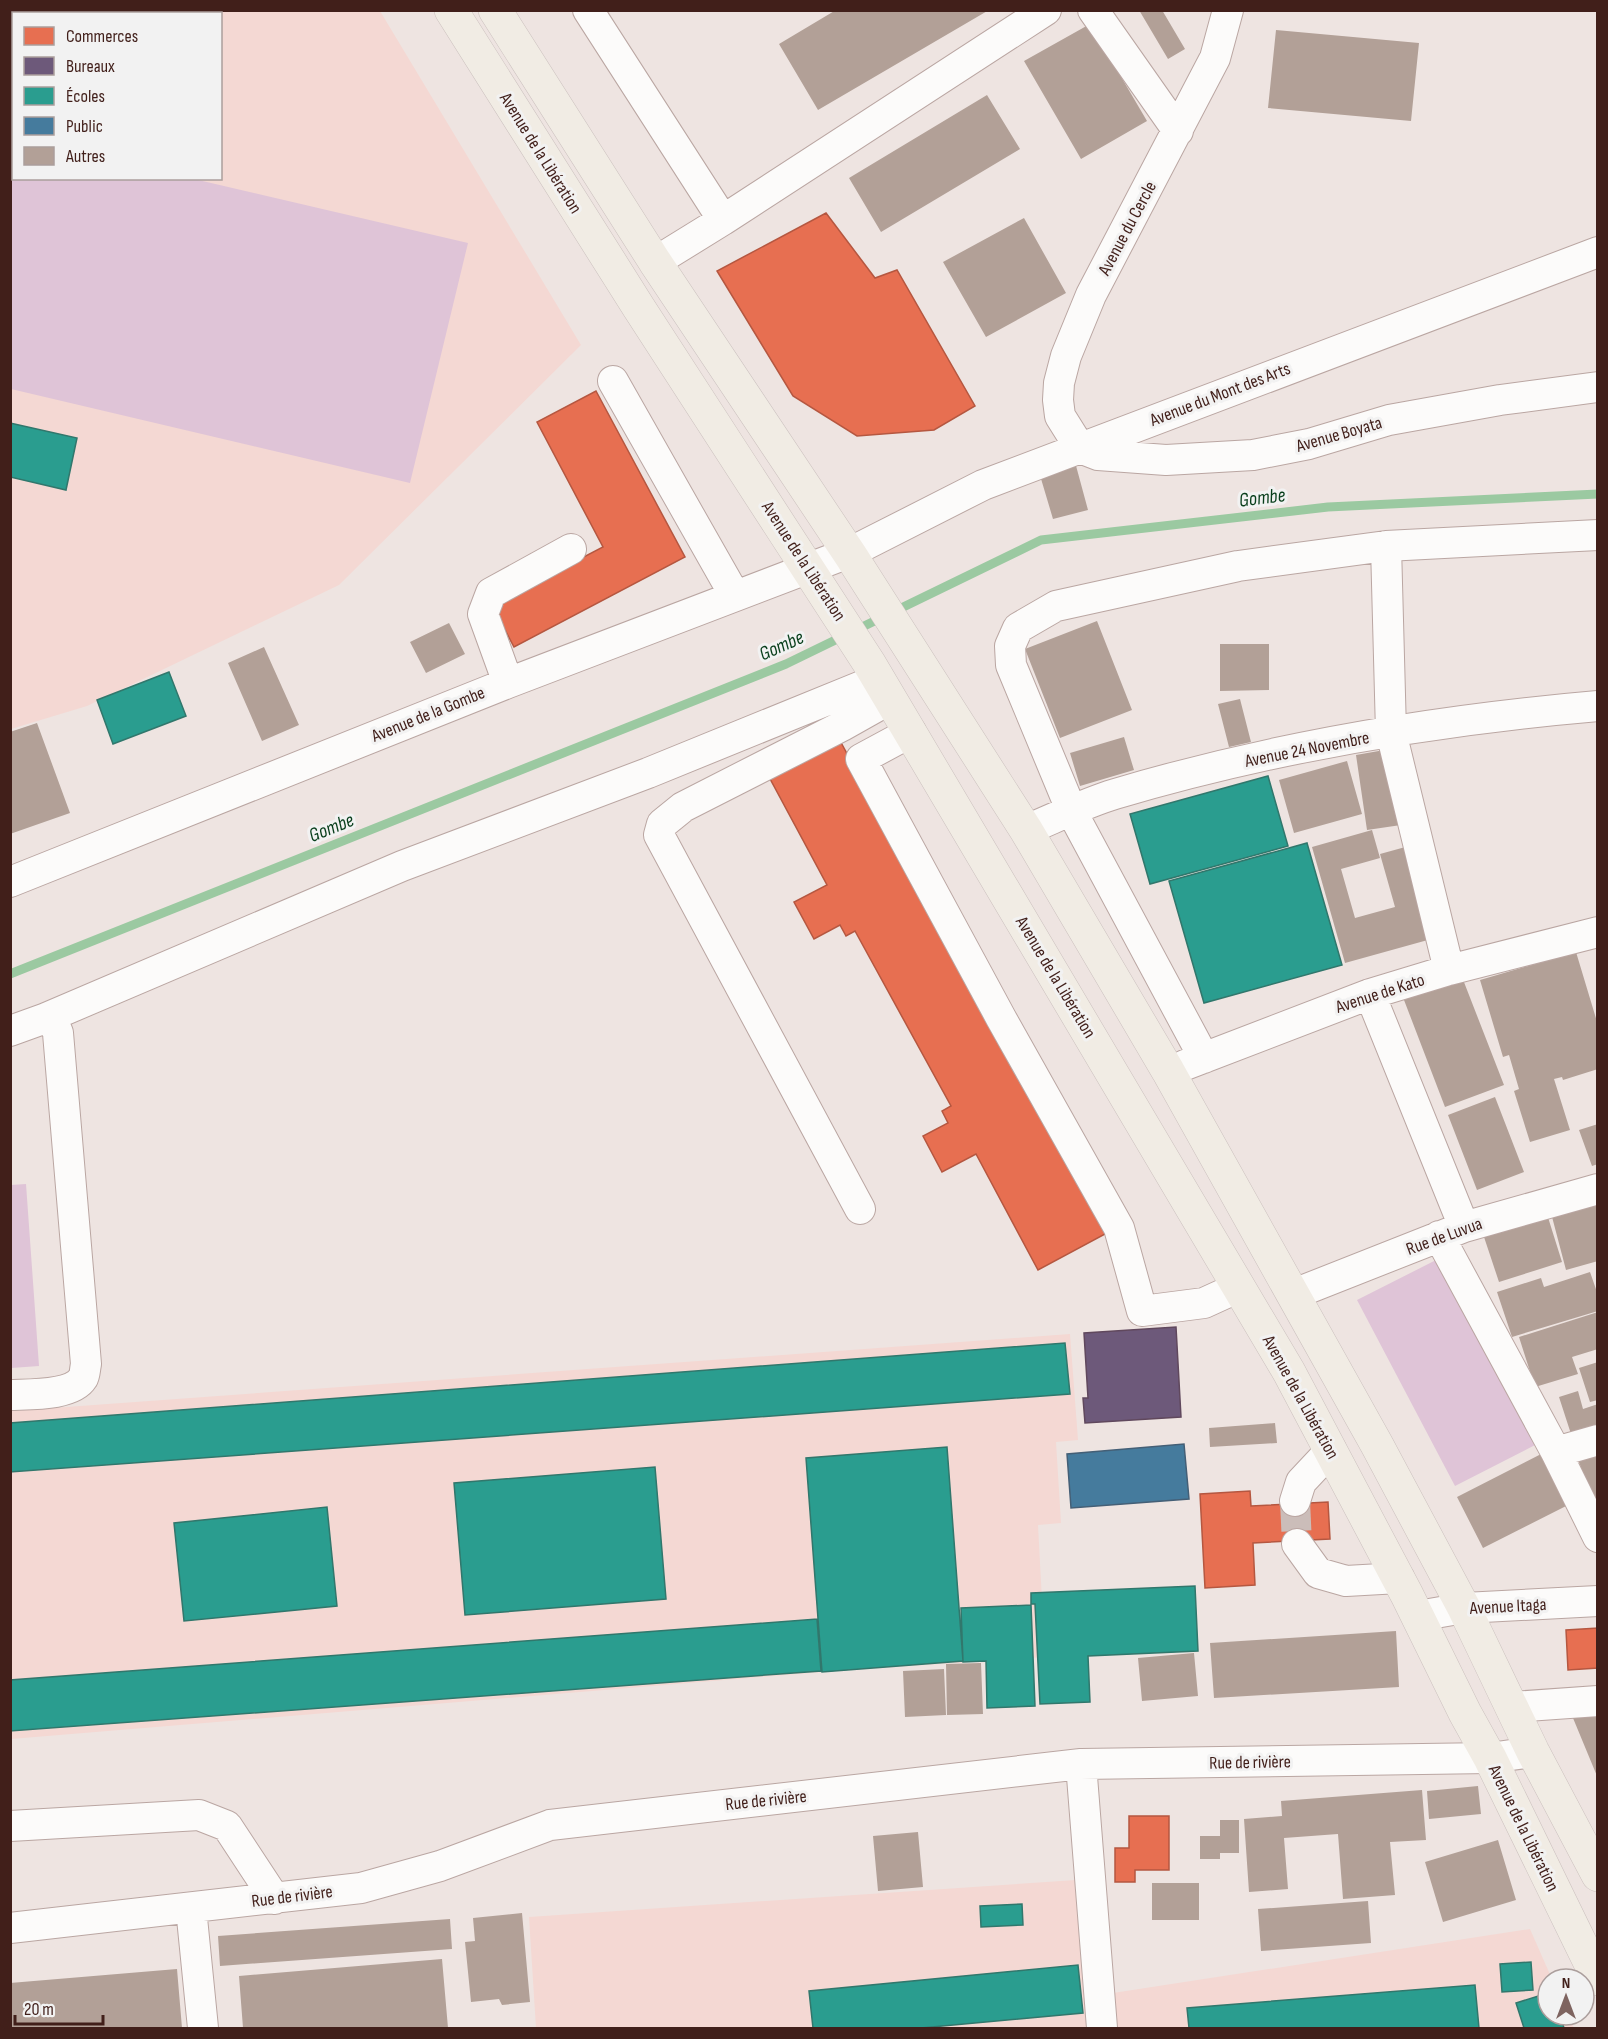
<svg xmlns="http://www.w3.org/2000/svg" width="1608" height="2039" viewBox="0 0 1608 2039" font-family="'Sofia Sans Condensed',sans-serif">
	<style>
		.built { fill: #f4d8d3; fill-rule: evenodd }
		.green { fill: #dfc4d7 }
		.shops { fill: #e76f51; stroke: #b55740; stroke-width: 1.5 }
		.offices { fill: #6d597a; stroke: #60485d; stroke-width: 1.5 }
		.schools { fill: #2a9d8f; stroke: #31776c; stroke-width: 1.5 }
		.public { fill: #457b9d; stroke: #445f76; stroke-width: 1.5 }
		.lines { fill: none; stroke-linecap: round; stroke-linejoin: round }
		.stream { stroke: #9bc9a1; stroke-width: 9 }
		.building { fill: #b2a097 }
		.minor-tunnel { stroke: #cbbdb9; stroke-width: 30; stroke-dasharray: 30 15; stroke-linecap: butt }
		.minor-casing { stroke: #baa6a2; stroke-width: 32 }
		.major-casing { stroke: #cbc0be; stroke-width: 34 }
		.minor { stroke: #fcfbfa; stroke-width: 30 }
		.major { stroke: #f1ece4; stroke-width: 33 }
		.labels { text-anchor: middle; stroke-width: 6; stroke-linejoin: round; paint-order: stroke }
		.street-label { font-size: 18px; fill: #411f1a; stroke: #f2f2f2 }
		.water-label { font-size: 20px; font-style: italic; fill: #083e1b; stroke: #f2f2f2 }
	</style>
	<rect width="100%" height="100%" fill="#eee4e1"/>
	<path class="built" d="M11,11H380L581,345L339,585L87,706L11,729ZM14,14H220V178H14Z
		M1070,1334L1078,1440L1056,1442L1061,1523L1038,1525L1045,1657L822,1672L11,1739V1411Z
		M1091,1879L1100,1995L1530,1929L1552,1979H1548V2015H1568L1574,2028H536L529,1917Z"/>
	<path class="green" d="M13,176L14,178L194,179L468,243L410,483L11,389L10,189Z
		M26,1184L39,1366L11,1368V1185Z
		M1440,1258L1537,1444L1455,1486L1357,1300Z"/>
	<path class="shops" d="M826,213L875,278L897,270L975,406L934,430L857,436L793,396L717,271Z
		M596,391L685,557L514,647L492,605L603,547L537,422Z
		M838,737L1107,1233L1038,1270L976,1154L942,1172L923,1136L948,1123L942,1111L951,1106L855,931L846,936L840,925L814,939L794,902L827,885L768,775Z
		M1250,1491L1251,1506L1328,1502L1330,1539L1253,1543L1255,1585L1205,1588L1200,1494Z
		M1598,1628V1668L1568,1670L1566,1630Z
		M1129,1816H1169V1870H1135V1882H1115V1848H1129Z"/>
	<path class="offices" d="M1176,1327L1181,1417L1085,1423L1083,1398H1088L1084,1333Z"/>
	<path class="schools" d="M10,423L77,438L66,490L10,477Z
		M169,672L186,716L113,744L97,700Z
		M1268,776L1288,846L1150,884L1130,814Z
		M1307,843L1342,965L1204,1003L1169,881Z
		M1065,1343L1070,1394L10,1472V1423Z
		M947,1447L963,1661L822,1672L806,1458Z
		M655,1467L666,1599L465,1615L454,1483Z
		M327,1507L337,1606L184,1621L174,1523Z
		M1195,1586L1198,1651L1088,1656L1090,1702L1040,1704L1035,1604H1031V1593Z
		M1031,1605L1035,1706L987,1708L986,1661L963,1662L961,1608Z
		M817,1619L821,1671L10,1731V1680Z
		M1022,1904L1023,1925L981,1927L980,1906Z
		M1531,1962L1533,1990L1502,1992L1500,1964Z
		M1078,1965L1083,2013L921,2028H813L809,1991Z
		M1475,1985L1479,2028H1189L1187,2008Z
		M1548,1993V2015H1560L1564,2028H1524L1516,2003Z"/>
	<path class="public" d="M1184,1444L1189,1499L1071,1508L1067,1454Z"/>
	<g class="lines">
		<path class="stream" d="M10,974L786,664L1041,540L1328,507L1598,494"/>
	</g>
	<path class="building" d="M836,10H989L818,110L779,44Z
		M1139,10H1162L1185,49L1168,59Z
		M1090,24L1147,121L1081,159L1024,61Z
		M1276,30L1419,43L1411,121L1268,108Z
		M987,95L1020,149L881,232L849,178Z
		M1024,218L1066,293L986,337L943,262Z
		M1075,462L1088,510L1053,519L1039,472Z
		M1097,621L1132,710L1060,738L1025,649Z
		M449,623L465,654L426,673L410,642Z
		M1220,644H1269V690L1220,691Z
		M264,647L299,725L262,741L228,663Z
		M1240,699L1251,742L1229,747L1218,704Z
		M37,723L70,813L10,834V732Z
		M1124,737L1134,770L1080,786L1070,753Z
		M1390,749L1401,825L1367,830L1356,755Z
		M1347,761L1362,814L1294,833L1279,780Z
		M1372,830L1380,858L1341,869L1355,918L1395,907L1380,854L1409,846L1435,938L1345,963L1312,847Z
		M1576,952L1598,1025V1069L1563,1080L1562,1077L1554,1079L1570,1130L1530,1142L1514,1091L1519,1089L1509,1055L1503,1057L1480,980Z
		M1462,977L1504,1085L1445,1107L1404,1000Z
		M1495,1097L1524,1172L1477,1190L1448,1115Z
		M1598,1124V1164L1592,1166L1579,1130Z
		M1598,1200V1261L1566,1270L1551,1213Z
		M1546,1211L1562,1262L1499,1282L1482,1231Z
		M1590,1272L1598,1295V1311L1512,1337L1497,1292L1541,1278L1544,1287Z
		M1598,1312V1349L1572,1357L1578,1374L1535,1387L1519,1337Z
		M1598,1362V1400L1590,1402L1579,1368Z
		M1578,1391L1583,1409L1598,1404V1425L1571,1434L1559,1397Z
		M1275,1423L1277,1443L1210,1447L1209,1428Z
		M1598,1446V1509H1597L1575,1452Z
		M1547,1451L1574,1502L1483,1548L1457,1497Z
		M1396,1631L1399,1687L1214,1698L1210,1643Z
		M1194,1653L1198,1696L1142,1701L1138,1658Z
		M981,1663L983,1714L947,1715L946,1664Z
		M944,1669L946,1715L905,1717L903,1671Z
		M1598,1704V1776H1597L1568,1706Z
		M1478,1786L1481,1814L1429,1819L1427,1791Z
		M1422,1790L1426,1840L1390,1842L1395,1895L1343,1899L1338,1834L1284,1838L1288,1889L1249,1892L1244,1819L1282,1816L1281,1801Z
		M1220,1820H1239V1853H1220V1859H1200V1836H1220Z
		M918,1832L923,1887L878,1891L873,1836Z
		M1498,1840L1516,1900L1443,1922L1425,1862Z
		M1152,1883H1199V1920H1152Z
		M1368,1901L1371,1943L1261,1951L1258,1909Z
		M522,1913L530,2002L502,2005L499,1999L471,2002L465,1942L475,1941L473,1918Z
		M450,1919L452,1949L220,1966L218,1936Z
		M442,1959L448,2028H243L239,1976Z
		M177,1969L182,2028H10V1983Z"/>
	<g class="lines">
		<path class="minor-tunnel" d="M1295,1501L1297,1544"/>
		<defs>
			<path id="minor" d="M588,10L723,220
				M1093,10L1178,131
				M1228,10L1215,58L1091,295L1066,356L1059,383L1058,400L1060,416L1080,448L1098,455L1166,460L1253,455L1309,444L1389,420L1500,400L1598,387
				M655,262L723,220L1046,10
				M613,381L735,596
				M1386,546L1391,732L1449,970
				M508,683L483,614L491,593L571,549
				M911,732L861,759L1001,1018L1119,1228L1142,1311L1204,1303L1239,1287
				M1026,830C1055,818 1085,803 1115,794C1270,748 1436,720 1598,706
				M10,882L508,683L851,552L983,485L1598,252
				M1370,994L1464,1227
				M46,1018L402,866L648,773L879,679
				M10,1031L46,1018L54,1023L58,1033L86,1364C85,1368 85,1375 83,1378C72,1396 29,1394 10,1395
				M1204,1058L1072,812L1011,665L1010,646L1018,628L1056,606L1238,566L1386,546L1598,535
				M1185,1065L1370,994L1449,970L1598,932
				M860,1209L659,835L662,824L683,807L842,726L890,699
				M1439,1236L1556,1452L1598,1537
				M1294,1294L1464,1227L1598,1189
				M1556,1452L1598,1440
				M1295,1501L1301,1482L1331,1450
				M1297,1544L1318,1573L1346,1581L1399,1578
				M1418,1616L1464,1608L1598,1601
				M1512,1707L1598,1701
				M1081,1764L1102,2028
				M10,1826L199,1815L227,1826L275,1899
				M191,1908L203,2028
				M10,1928L361,1888L440,1866L550,1825L1081,1764L1490,1758L1533,1752"/>
			<path id="major" d="M451,10L639,308L869,663L1289,1372L1407,1595L1465,1713L1490,1758L1598,1979
				M495,10L655,262L851,556L1026,830L1168,1071L1377,1445L1464,1608L1533,1752L1598,1875"/>
		</defs>
		<use href="#minor" class="minor-casing"/>
		<use href="#major" class="major-casing"/>
		<use href="#minor" class="minor"/>
		<use href="#major" class="major"/>
	</g>
	<g class="labels">
		<g class="street-label">
			<text transform="translate(541 153) rotate(58)" y="6">Avenue de la Libération</text>
			<text transform="translate(1127 228) rotate(-62)" y="6">Avenue du Cercle</text>
			<text transform="translate(1220 394) rotate(-21)" y="6">Avenue du Mont des Arts</text>
			<text transform="translate(1339 434) rotate(-16)" y="6">Avenue Boyata</text>
			<text transform="translate(804 561) rotate(57)" y="6">Avenue de la Libération</text>
			<text transform="translate(428 714) rotate(-22)" y="6">Avenue de la Gombe</text>
			<text transform="translate(1307 749) rotate(-11)" y="6">Avenue 24 Novembre</text>
			<text transform="translate(1056 977) rotate(59)" y="6">Avenue de la Libération</text>
			<text transform="translate(1380 993) rotate(-18)" y="6">Avenue de Kato</text>
			<text transform="translate(1444 1236) rotate(-20)" y="6">Rue de Luvua</text>
			<text transform="translate(1301 1397) rotate(61)" y="6">Avenue de la Libération</text>
			<text transform="translate(1508 1606) rotate(-3)" y="6">Avenue Itaga</text>
			<text transform="translate(1250 1762) rotate(-1)" y="6">Rue de rivière</text>
			<text transform="translate(766 1800) rotate(-6)" y="6">Rue de rivière</text>
			<text transform="translate(1524 1828) rotate(64)" y="6">Avenue de la Libération</text>
			<text transform="translate(292 1896) rotate(-7)" y="6">Rue de rivière</text>
		</g>
		<g class="water-label">
			<text transform="translate(1262 497) rotate(-7)" y="7">Gombe</text>
			<text transform="translate(781 645) rotate(-24)" y="7">Gombe</text>
			<text transform="translate(331 827) rotate(-22)" y="7">Gombe</text>
		</g>
	</g>
	<rect width="1608" height="2039" fill="none" stroke="#411f1a" stroke-width="24"/>
	<rect x="12" y="12" width="210" height="168" fill="#f2f2f2" stroke="#ab9e9c" stroke-width="1.5"/>
	<rect x="24" y="27" width="30" height="18" fill="#e76f51" stroke="#ab9e9c" stroke-width="1.5"/>
	<text x="66" y="42" font-size="18" fill="#411f1a">Commerces</text>
	<rect x="24" y="57" width="30" height="18" fill="#6d597a" stroke="#ab9e9c" stroke-width="1.5"/>
	<text x="66" y="72" font-size="18" fill="#411f1a">Bureaux</text>
	<rect x="24" y="87" width="30" height="18" fill="#2a9d8f" stroke="#ab9e9c" stroke-width="1.5"/>
	<text x="66" y="102" font-size="18" fill="#411f1a">Écoles</text>
	<rect x="24" y="117" width="30" height="18" fill="#457b9d" stroke="#ab9e9c" stroke-width="1.5"/>
	<text x="66" y="132" font-size="18" fill="#411f1a">Public</text>
	<rect x="24" y="147" width="30" height="18" fill="#b2a097" stroke="#ab9e9c" stroke-width="1.5"/>
	<text x="66" y="162" font-size="18" fill="#411f1a">Autres</text>
	<g transform="translate(1566 1997)"><circle r="28" fill="#f2f2f2" stroke="#ab9e9c" stroke-width="1.5"/>
	<path d="M0-4.5L10 22L0 15L-10 22Z" fill="#7e6460"/>
	<text y="-9" font-size="16" font-weight="bold" text-anchor="middle" fill="#411f1a">N</text>
	</g>
	<path d="M15 2015v9h88v-9" fill="none" stroke="#411f1a" stroke-width="3"/>
	<text x="24" y="2015" font-size="18" fill="#411f1a" stroke="#f2f2f2" stroke-width="4.5" paint-order="stroke">20 m</text>
</svg>
